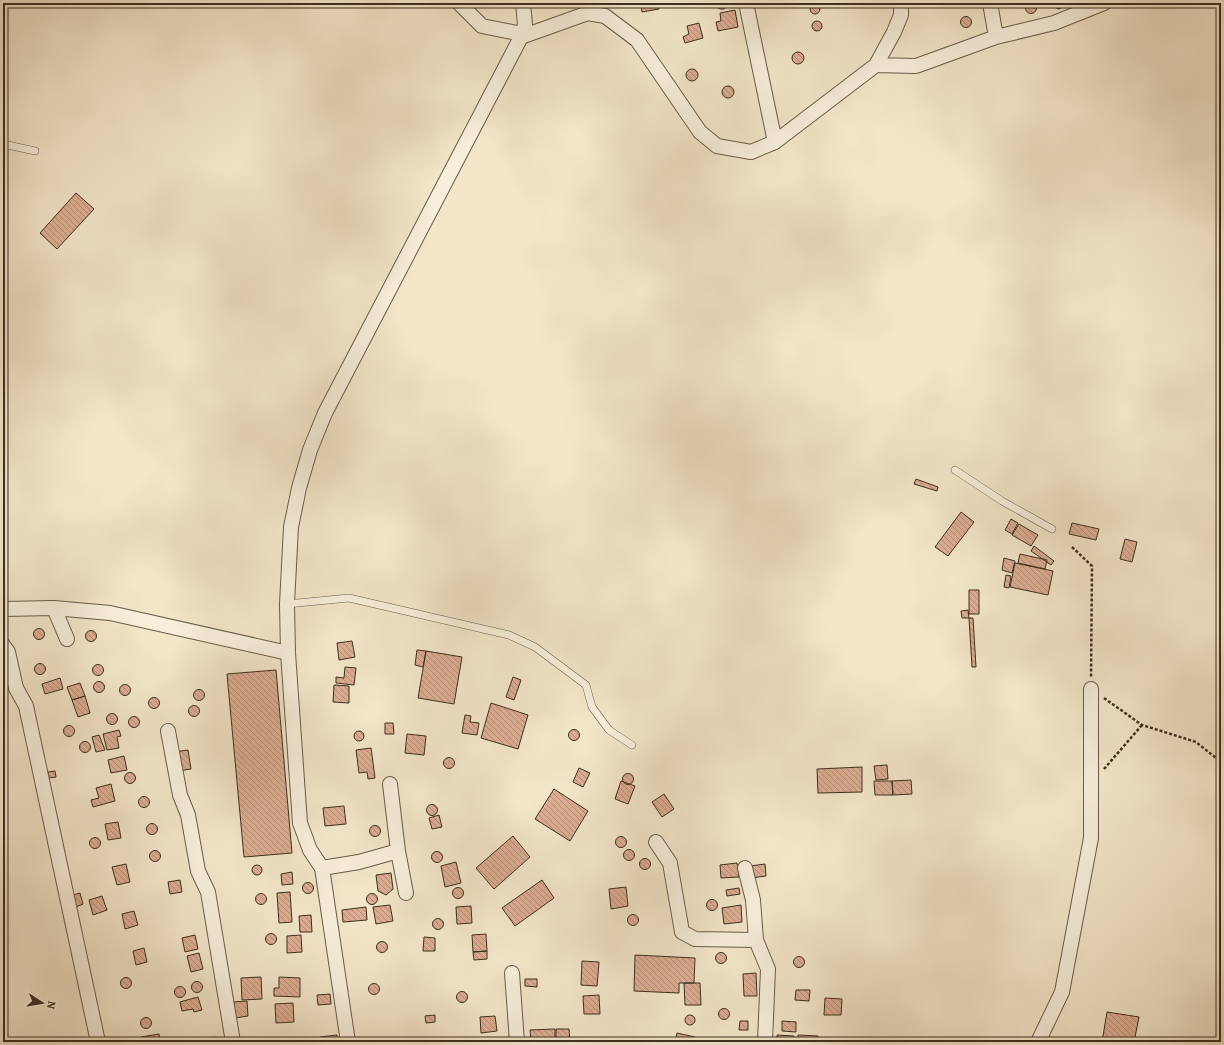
<svg xmlns="http://www.w3.org/2000/svg" width="1224" height="1045" viewBox="0 0 1224 1045" font-family="Alegreya,serif">
	<style>
		.building { fill: url(#building-back-hatch); stroke: #3d2f20 }
		.lines { fill: none; stroke-linecap: round; stroke-linejoin: round }
		.service-casing { stroke: #6a5c4a; stroke-width: 8 }
		.minor-casing { stroke: #6a5c4a; stroke-width: 16 }
		.path { stroke: #3d2f20; stroke-width: 2.5; stroke-dasharray: 3 2; stroke-linecap: butt }
		.service { stroke: #f7eedb; stroke-width: 7 }
		.minor { stroke: #f7eedb; stroke-width: 14 }
	</style>
	<defs>
		<pattern id="building-back-hatch" width="6" height="6" patternUnits="userSpaceOnUse"><rect width="6" height="6" fill="#dcad92"/><path d="M-1 5l2 2M0 0l6 6M5-1l2 2" fill="none" stroke="#b48d77"/></pattern>
	</defs>
	<rect width="100%" height="100%" fill="#f2e5c8"/>
	<filter id="stains"><feTurbulence type="fractalNoise" baseFrequency=".005" numOctaves="4"/><feColorMatrix values="0 0 0 0 .2 0 0 0 0 .09 0 0 0 0 .02 0 0 0 .5 -.17"/></filter>
	<radialGradient id="worn" r=".72"><stop offset=".6" stop-color="#630" stop-opacity="0"/><stop offset="1" stop-color="#630" stop-opacity=".3"/></radialGradient>
	<path class="building" d="M1025.5 8a5.5 5.5 0 1 1 11 0a5.5 5.5 0 1 1-11 0Z
		M648,3H658L659,9L642,12L641,6Z
		M716,3H727V4L724,9H720L717,7Z
		M1053,3H1065L1064,6L1059,9L1056,8Z
		M810 9a5 5 0 1 1 10 0a5 5 0 1 1-10 0Z
		M735,10L738,27L718,31L716,22L721,21L720,13Z
		M960.5 22a5.5 5.5 0 1 1 11 0a5.5 5.5 0 1 1-11 0Z
		M812 26a5 5 0 1 1 10 0a5 5 0 1 1-10 0Z
		M699,23L703,38L685,43L683,37L689,34L687,26Z
		M792 58a6 6 0 1 1 12 0a6 6 0 1 1-12 0Z
		M686 75a6 6 0 1 1 12 0a6 6 0 1 1-12 0Z
		M722 92a6 6 0 1 1 12 0a6 6 0 1 1-12 0Z
		M76,193L94,209L57,249L40,233Z
		M916,479L938,487L937,491L914,484Z
		M961,512L974,522L948,556L935,547Z
		M1011,519L1018,523L1012,534L1005,530Z
		M1072,523L1099,529L1096,540L1069,534Z
		M1019,524L1038,535L1031,546L1012,535Z
		M1125,539L1137,542L1132,562L1120,559Z
		M1034,546L1054,561L1051,565L1031,551Z
		M1020,554L1047,560L1045,569L1018,563Z
		M1004,558L1015,561L1012,573L1002,570Z
		M1015,563L1053,571L1048,595L1010,587Z
		M1006,575L1011,576L1009,588L1004,587Z
		M969,590H979V614H969Z
		M968,610L969,618H962L961,611Z
		M969,618H973L976,667H972Z
		M33.5 634a5.5 5.5 0 1 1 11 0a5.5 5.5 0 1 1-11 0Z
		M85.5 636a5.5 5.5 0 1 1 11 0a5.5 5.5 0 1 1-11 0Z
		M352,641L355,657L339,660L337,643Z
		M417,650L426,651L423,667L415,665Z
		M426,651L462,657L454,704L418,698Z
		M34.5 669a5.5 5.5 0 1 1 11 0a5.5 5.5 0 1 1-11 0Z
		M92.5 670a5.5 5.5 0 1 1 11 0a5.5 5.5 0 1 1-11 0Z
		M345,667L356,668L354,685L336,683V677L344,678Z
		M276,670L292,853L244,857L227,674Z
		M513,677L521,680L514,700L506,697Z
		M60,678L63,689L45,694L42,684Z
		M93.5 687a5.5 5.5 0 1 1 11 0a5.5 5.5 0 1 1-11 0Z
		M80,683L85,696L72,700L67,687Z
		M119.5 690a5.5 5.5 0 1 1 11 0a5.5 5.5 0 1 1-11 0Z
		M334,685L349,686V703L333,702Z
		M193.5 695a5.5 5.5 0 1 1 11 0a5.5 5.5 0 1 1-11 0Z
		M85,696L90,713L78,717L72,700Z
		M148.5 703a5.5 5.5 0 1 1 11 0a5.5 5.5 0 1 1-11 0Z
		M491,703L528,715L518,749L481,738Z
		M188.5 711a5.5 5.5 0 1 1 11 0a5.5 5.5 0 1 1-11 0Z
		M106.5 719a5.5 5.5 0 1 1 11 0a5.5 5.5 0 1 1-11 0Z
		M465,715L471,716L470,722L479,723L477,735L462,733Z
		M128.5 722a5.5 5.5 0 1 1 11 0a5.5 5.5 0 1 1-11 0Z
		M385,723H393L394,734H385Z
		M63.5 731a5.5 5.5 0 1 1 11 0a5.5 5.5 0 1 1-11 0Z
		M568.5 735a5.5 5.5 0 1 1 11 0a5.5 5.5 0 1 1-11 0Z
		M119,730L121,736L117,737L119,748L107,750L103,734Z
		M354 736a5 5 0 1 1 10 0a5 5 0 1 1-10 0Z
		M407,734L426,736L424,755L405,753Z
		M99,735L105,750L96,752L92,737Z
		M79.5 747a5.5 5.5 0 1 1 11 0a5.5 5.5 0 1 1-11 0Z
		M371,748L375,778L368,779L367,772L359,773L356,750Z
		M188,750L191,769L177,771L174,752Z
		M124,756L127,770L111,773L108,760Z
		M443.5 763a5.5 5.5 0 1 1 11 0a5.5 5.5 0 1 1-11 0Z
		M887,765L888,779L876,780L874,766Z
		M862,767V792L818,793L817,769Z
		M579,768L590,773L583,787L573,782Z
		M55,771L56,777L49,778L48,772Z
		M124.5 778a5.5 5.5 0 1 1 11 0a5.5 5.5 0 1 1-11 0Z
		M622.5 779a5.5 5.5 0 1 1 11 0a5.5 5.5 0 1 1-11 0Z
		M911,780L912,794L893,795L892,781Z
		M621,781L635,786L628,804L615,799Z
		M874,781H892L893,795H875Z
		M111,784L115,801L93,807L91,800L99,798L96,788Z
		M554,789L588,811L570,841L535,819Z
		M664,794L674,809L662,817L652,802Z
		M138.5 802a5.5 5.5 0 1 1 11 0a5.5 5.5 0 1 1-11 0Z
		M426.5 810a5.5 5.5 0 1 1 11 0a5.5 5.5 0 1 1-11 0Z
		M344,806L346,824L325,826L323,808Z
		M439,815L442,827L432,829L429,818Z
		M118,822L121,838L108,840L105,824Z
		M146.5 829a5.5 5.5 0 1 1 11 0a5.5 5.5 0 1 1-11 0Z
		M369.5 831a5.5 5.5 0 1 1 11 0a5.5 5.5 0 1 1-11 0Z
		M513,836L530,857L494,889L476,868Z
		M615.5 842a5.5 5.5 0 1 1 11 0a5.5 5.5 0 1 1-11 0Z
		M89.5 843a5.5 5.5 0 1 1 11 0a5.5 5.5 0 1 1-11 0Z
		M623.5 855a5.5 5.5 0 1 1 11 0a5.5 5.5 0 1 1-11 0Z
		M149.5 856a5.5 5.5 0 1 1 11 0a5.5 5.5 0 1 1-11 0Z
		M431.5 857a5.5 5.5 0 1 1 11 0a5.5 5.5 0 1 1-11 0Z
		M639.5 864a5.5 5.5 0 1 1 11 0a5.5 5.5 0 1 1-11 0Z
		M456,862L461,883L445,887L441,866Z
		M737,863L739,877L721,878L720,865Z
		M126,864L130,882L117,885L112,867Z
		M765,864L766,876L751,878L750,866Z
		M252 870a5 5 0 1 1 10 0a5 5 0 1 1-10 0Z
		M292,872L293,884L282,885L281,874Z
		M391,873L393,889L386,895L378,891L376,875Z
		M180,880L182,892L170,894L168,882Z
		M542,880L554,898L515,926L502,908Z
		M302.5 888a5.5 5.5 0 1 1 11 0a5.5 5.5 0 1 1-11 0Z
		M626,887L628,906L611,909L609,889Z
		M452.5 893a5.5 5.5 0 1 1 11 0a5.5 5.5 0 1 1-11 0Z
		M739,888L740,894L727,896L726,890Z
		M290,892L292,922L279,923L277,893Z
		M80,893L83,904L76,907L73,895Z
		M366.5 899a5.5 5.5 0 1 1 11 0a5.5 5.5 0 1 1-11 0Z
		M255.5 899a5.5 5.5 0 1 1 11 0a5.5 5.5 0 1 1-11 0Z
		M102,896L107,910L93,915L89,900Z
		M706.5 905a5.5 5.5 0 1 1 11 0a5.5 5.5 0 1 1-11 0Z
		M390,905L393,921L376,924L373,907Z
		M741,905L742,922L724,924L722,908Z
		M471,906L472,923L457,924L456,907Z
		M366,907L367,920L343,922L342,910Z
		M134,911L138,925L125,929L122,914Z
		M627.5 920a5.5 5.5 0 1 1 11 0a5.5 5.5 0 1 1-11 0Z
		M311,915L312,932H300L299,916Z
		M432.5 924a5.5 5.5 0 1 1 11 0a5.5 5.5 0 1 1-11 0Z
		M265.5 939a5.5 5.5 0 1 1 11 0a5.5 5.5 0 1 1-11 0Z
		M486,934L487,951L473,952L472,935Z
		M195,935L198,949L185,952L182,938Z
		M301,935L302,952L287,953V936Z
		M424,937L435,938V951H423Z
		M376.5 947a5.5 5.5 0 1 1 11 0a5.5 5.5 0 1 1-11 0Z
		M144,948L147,962L136,965L133,951Z
		M487,951V959L474,960L473,952Z
		M715.5 958a5.5 5.5 0 1 1 11 0a5.5 5.5 0 1 1-11 0Z
		M199,953L203,969L191,972L187,956Z
		M635,955L695,958L694,983H679V993L634,991Z
		M793.5 962a5.5 5.5 0 1 1 11 0a5.5 5.5 0 1 1-11 0Z
		M582,961L599,962L597,986L581,985Z
		M756,973L757,996H744L743,974Z
		M261,977L262,999L242,1000L241,978Z
		M279,977L300,978V997L274,996V988H279Z
		M120.5 983a5.5 5.5 0 1 1 11 0a5.5 5.5 0 1 1-11 0Z
		M525,979H537V987L525,986Z
		M191.5 987a5.5 5.5 0 1 1 11 0a5.5 5.5 0 1 1-11 0Z
		M684,983H700L701,1005H685Z
		M368.5 989a5.5 5.5 0 1 1 11 0a5.5 5.5 0 1 1-11 0Z
		M174.5 992a5.5 5.5 0 1 1 11 0a5.5 5.5 0 1 1-11 0Z
		M796,990H810L809,1001L795,1000Z
		M456.5 997a5.5 5.5 0 1 1 11 0a5.5 5.5 0 1 1-11 0Z
		M330,994L331,1004L318,1005L317,995Z
		M599,995L600,1014H584L583,996Z
		M198,997L202,1010L194,1012L193,1009L182,1011L180,1002Z
		M825,998L842,999L841,1015H824Z
		M247,1001L248,1016L235,1018L233,1002Z
		M293,1003L294,1022L276,1023L275,1004Z
		M718.5 1014a5.5 5.5 0 1 1 11 0a5.5 5.5 0 1 1-11 0Z
		M1107,1012L1139,1017L1134,1042H1102Z
		M685 1020a5 5 0 1 1 10 0a5 5 0 1 1-10 0Z
		M435,1015V1022L426,1023L425,1016Z
		M495,1016L497,1031L481,1033L480,1017Z
		M140.5 1023a5.5 5.5 0 1 1 11 0a5.5 5.5 0 1 1-11 0Z
		M740,1021H748V1030H739Z
		M782,1021L796,1022V1032L782,1031Z
		M555,1029V1042H531L530,1030Z
		M556,1029H569L570,1042H556Z
		M677,1033L695,1037L694,1042H675Z
		M159,1034L160,1042H142L141,1037Z
		M337,1035V1042H320V1037Z
		M777,1035L794,1036L793,1042H777Z
		M798,1035L818,1036V1042H798Z
		M215,1037L217,1042H200V1041Z
		M487,1037L491,1038L493,1042H483Z"/>
	<g class="lines">
		<defs>
			<path id="service" d="M3,144L35,151
				M955,470L1002,501L1052,529
				M287,604L349,598L509,635L535,647L586,685L592,707L609,730L632,745"/>
			<path id="minor" d="M459,3L482,26L517,33L521,37L588,13L605,16L637,40L700,132L717,146L751,152L775,142L876,65L894,32L901,15V3
				M746,3L775,142
				M990,3L996,37
				M876,65L916,66L996,37L1054,23L1104,3
				M54,608L67,639
				M3,609L54,608L110,613L288,653
				M3,645L8,652L16,688L26,706L98,1042
				M168,731L180,795L188,815L198,871L208,892L233,1042
				M390,784L398,851L406,893
				M656,842L670,863L682,932L695,939L756,940L768,969L765,1042
				M322,868L359,862L398,851
				M745,868L753,900L756,940
				M512,973L517,1042
				M348,1042L322,868L310,850L300,823L288,653L287,604L291,527L299,488L310,450L325,413L521,37L525,25L523,3
				M1038,1042L1062,992L1091,838V689"/>
		</defs>
		<use href="#service" class="service-casing"/>
		<use href="#minor" class="minor-casing"/>
		<path class="path" d="M1072,547L1092,566L1091,678
			M1104,698L1142,725L1196,742L1221,762
			M1104,769L1142,725"/>
		<use href="#service" class="service"/>
		<use href="#minor" class="minor"/>
	</g>
	<rect width="1224" height="1045" fill="none" stroke="#f2e5c8" stroke-width="16"/>
	<rect x="4" y="4" width="1216" height="1037" fill="none" stroke="#3d2f20" stroke-width="2"/>
	<rect x="8" y="8" width="1208" height="1029" fill="none" stroke="#3d2f20"/>
	<g transform="translate(42 1003) rotate(102)" stroke="#f7eedb" stroke-width="3" paint-order="stroke">
	<path d="M0-3L7 15L0 10L-7 15Z" fill="#3d2f20"/>
	<text y="-6" font-size="11" font-weight="bold" text-anchor="middle" fill="#3d2f20">N</text>
	</g>
	<rect width="100%" height="100%" filter="url(#stains)"/>
	<rect width="100%" height="100%" fill="url(#worn)"/>
</svg>
